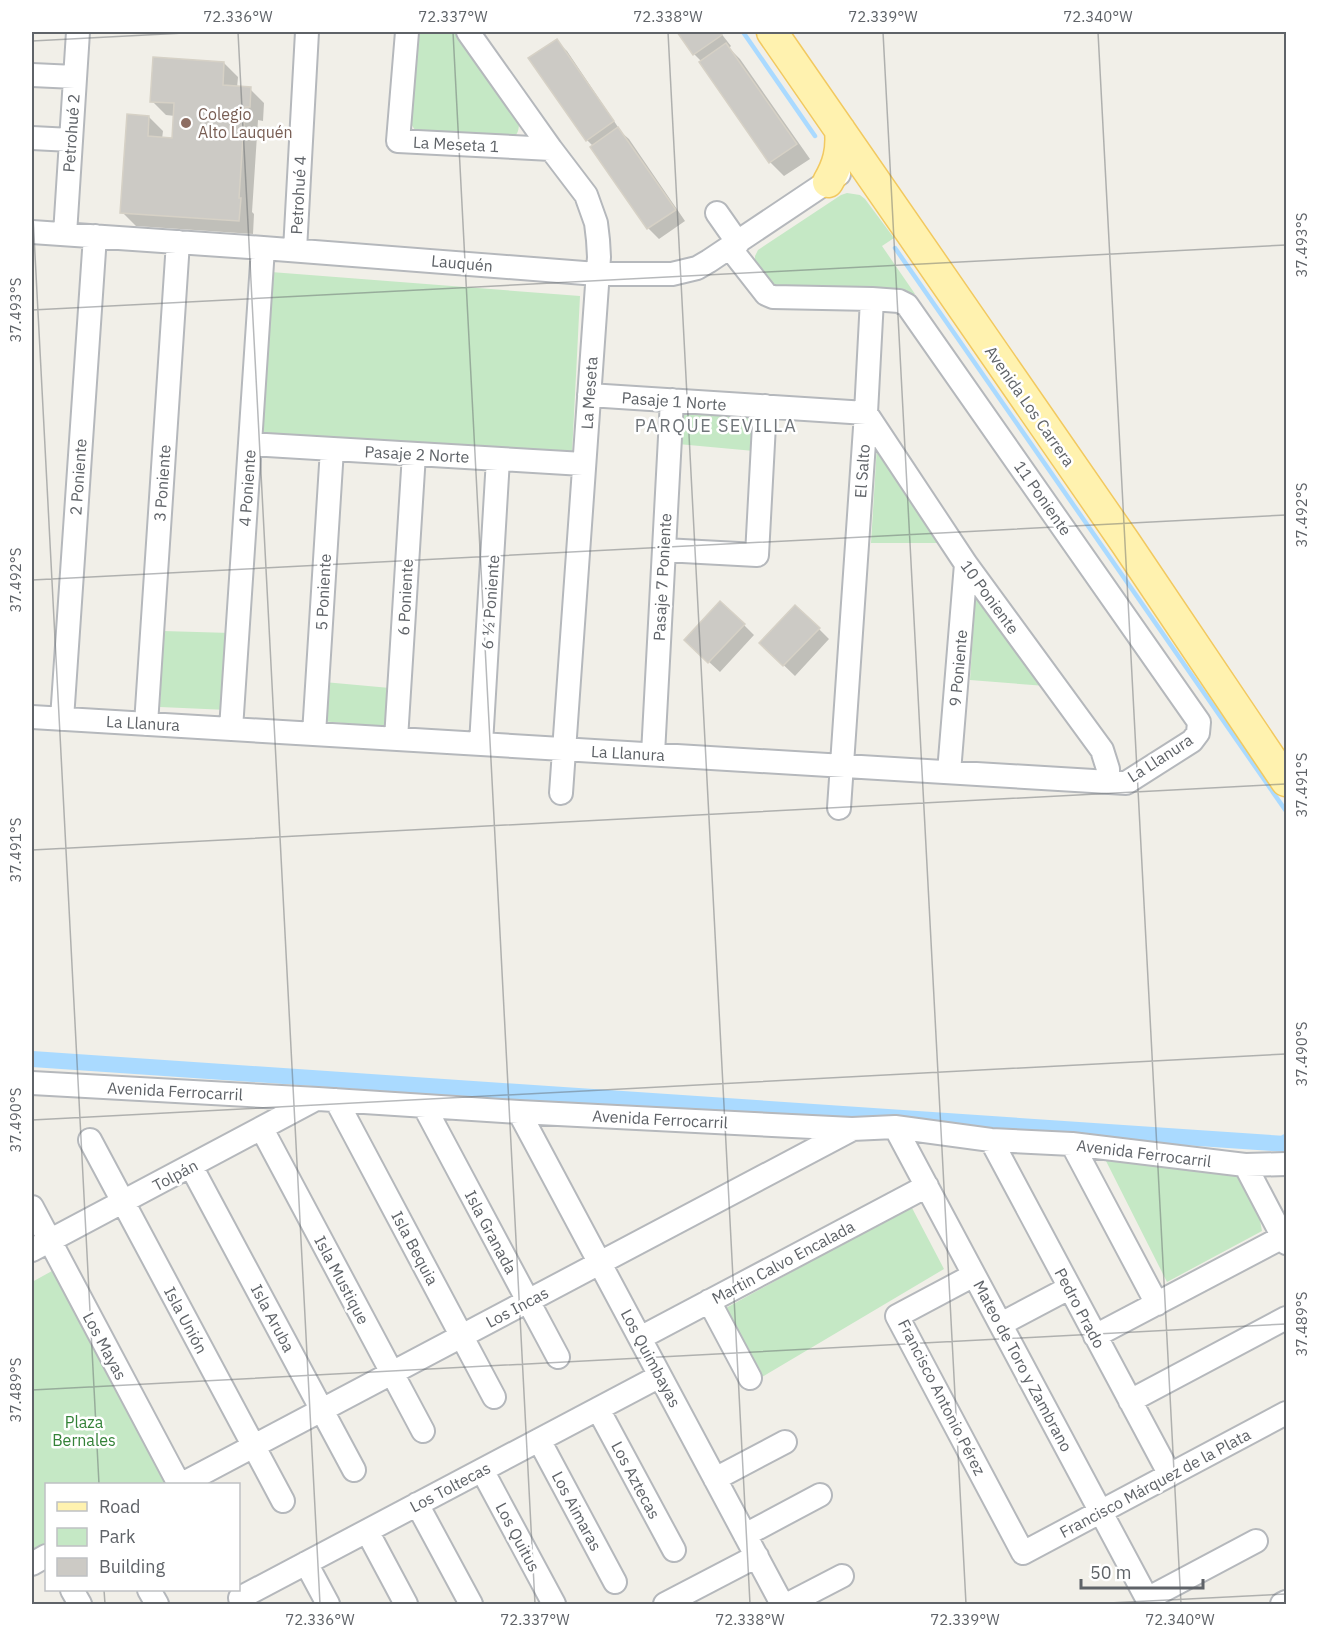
<svg xmlns="http://www.w3.org/2000/svg" width="1318" height="1636" viewBox="0 0 1318 1636" font-family="'IBM Plex Sans',sans-serif">
	<style>
		.green { fill: #c5e8c5 }
		.shadow { fill: #0003 }
		.lines { fill: none; stroke-linecap: round; stroke-linejoin: round }
		.stream { stroke: #aadaff; stroke-width: 4.5 }
		.canal { stroke: #aadaff; stroke-width: 16 }
		.building { fill: #cccac5; stroke: #d6d1c6; stroke-width: 1.5 }
		.minor-casing { stroke: #b5b8bc; stroke-width: 26 }
		.major-casing { stroke: #f2c960; stroke-width: 33 }
		.minor { stroke: #fff; stroke-width: 22 }
		.major { stroke: #fff2af; stroke-width: 30 }
		.ticks { fill: none; stroke: #5f6368; stroke-width: 1.5; stroke-opacity: 0.45 }
		.education-dot { fill: #8d6e63; stroke: #fff; stroke-width: 2 }
		.labels { text-anchor: middle; stroke-width: 5; stroke-linejoin: round; paint-order: stroke }
		.education-label { font-size: 16px; fill: #785e54; stroke: #fff; text-anchor: start }
		.street-label { font-size: 16px; fill: #5f6368; stroke: #fff }
		.park-label { font-size: 16px; fill: #348238; stroke: #fff }
		.neighbourhood-label { font-size: 18px; letter-spacing: 1.5px; fill: #70757a; stroke: #fff }
		.neatline { fill: none; stroke: #5f6368; stroke-width: 2 }
		.ticks-label { font-size: 15px; text-anchor: middle; fill: #5f6368 }
	</style>
	<rect width="100%" height="100%" fill="#f1efe8"/>
	<path class="green" d="M418,32H458L519,122C519,130 518,134 512,139L417,133L411,124L416,36Z
		M847,193L860,195L865,199L894,238L882,246L915,294L781,288L770,283L755,262V256L758,250L841,195Z
		M271,272L580,296L572,454L260,433Z
		M683,406L757,412L754,451L678,444Z
		M877,446L945,543H871Z
		M976,585L1046,686L970,680Z
		M163,631L231,633L228,710L160,707Z
		M324,682L390,688L387,727L321,721Z
		M1105,1159L1250,1167L1262,1231L1167,1282Z
		M911,1206L944,1269L762,1377L726,1308Z
		M61,1266L168,1482L163,1484H46V1544L32,1552V1282Z"/>
	<path class="shadow" d="M679,32H720L731,46L729,48L740,59L810,159L784,176L770,162L701,63L702,62L694,54Z
		M556,41L567,51L622,133L629,139L685,221L659,239L648,228L592,147L593,146L587,140Z
		M224,63L238,77L237,88L250,89L264,103L263,121L258,120L252,212L254,214L253,234L136,226L122,212L149,117L163,131L162,139H173L175,116L166,115L152,101Z
		M744,625L754,635L720,672L696,650Z
		M819,629L829,639L795,676L771,653Z"/>
	<g class="lines">
		<path class="stream" d="M743,32L815,136
			M895,248L1286,811"/>
		<path class="canal" d="M32,1059L1286,1144V1142"/>
	</g>
	<path class="building" d="M677,32H719L722,35L693,55Z
		M557,39L614,121L586,141L528,58Z
		M726,43L797,144L769,163L699,62Z
		M153,57L224,62L223,85L251,87L250,107H245L239,198H241L239,221L120,213L127,114L149,116L148,136L172,138L174,103L150,102Z
		M618,127L676,210L647,229L590,147Z
		M720,601L745,624L708,663L684,640Z
		M795,605L820,628L783,666L759,643Z"/>
	<g class="lines">
		<defs>
			<path id="minor" d="M407,32L398,141L551,149
				M468,32L551,149L586,195L596,223L598,240L599,257L561,793
				M32,75L75,77
				M32,138L71,140
				M717,213L738,243
				M32,232L263,248L597,274H672L697,268L709,261L839,174
				M65,234L78,32
				M295,250L307,32
				M589,395L866,413L966,564L1102,750L1108,769V782
				M250,444L583,464
				M664,550L757,555L765,406
				M32,717L1126,783L1192,741L1198,733L1199,722L907,305L899,301L872,299L773,297L766,294L730,248
				M62,719L95,236
				M146,724L178,242
				M231,729L263,248
				M314,734L332,449
				M396,739L414,454
				M481,744L498,459
				M653,754L672,400
				M949,772L966,564
				M839,808L866,413L872,299
				M32,1083L318,1099L519,1112L852,1129L895,1127L991,1140L1072,1144L1245,1165L1286,1164
				M336,1100L494,1397
				M424,1106L558,1357
				M519,1112L782,1604
				M895,1127L1150,1604
				M262,1129L423,1431
				M90,1140L283,1501
				M991,1140L1170,1475
				M1072,1144L1157,1304
				M1245,1165L1286,1243
				M191,1166L354,1470
				M32,1207L179,1484
				M32,1250L316,1099
				M974,1275L897,1316L1023,1553L1286,1413
				M709,1301L750,1378
				M1001,1324L1069,1288
				M1095,1336L1283,1237
				M640,1338L927,1186
				M1130,1401L1286,1318
				M598,1409L674,1550
				M539,1440L615,1582
				M482,1470L554,1604
				M715,1479L785,1442
				M182,1484L851,1130
				M417,1504L471,1604
				M367,1531L406,1604
				M745,1535L820,1495
				M306,1563L328,1604
				M32,1564L46,1556
				M72,1590L80,1604
				M149,1590L157,1604
				M240,1598L660,1376
				M1147,1599L1256,1541
				M665,1604L757,1556
				M788,1604L842,1576
				M1282,1604L1286,1602"/>
			<path id="major" d="M772,32L1125,542L1286,781
				M828,182C838,165 842,150 840,130"/>
		</defs>
		<use href="#minor" class="minor-casing"/>
		<use href="#major" class="major-casing"/>
		<use href="#minor" class="minor"/>
		<use href="#major" class="major"/>
	</g>
	<path class="ticks" d="M238,32L320,1604M453,32L535,1604M668,32L750,1604M883,32L966,1604M1098,32L1181,1604M32,41L203,32M32,197L99,1484M32,310L1286,245M32,580L1286,515M32,850L1286,784M32,1120L1286,1054M32,1390L1286,1324M104,1590L105,1604M1089,1604L1286,1594"/>
	<circle class="education-dot" cx="186" cy="123" r="6"/>
	<g class="labels">
		<g class="education-label">
			<text x="198" y="120">Colegio<tspan x="198" dy="18">Alto Lauquén</tspan></text>
		</g>
		<g class="street-label">
			<text transform="translate(71 133) rotate(-86)" y="6">Petrohué 2</text>
			<text transform="translate(456 144) rotate(3)" y="6">La Meseta 1</text>
			<text transform="translate(298 195) rotate(-87)" y="6">Petrohué 4</text>
			<text transform="translate(462 263) rotate(5)" y="6">Lauquén</text>
			<text transform="translate(589 393) rotate(-86)" y="6">La Meseta</text>
			<text transform="translate(674 401) rotate(4)" y="6">Pasaje 1 Norte</text>
			<text transform="translate(1030 406) rotate(55)" y="6">Avenida Los Carrera</text>
			<text transform="translate(417 454) rotate(3)" y="6">Pasaje 2 Norte</text>
			<text transform="translate(862 471) rotate(-86)" y="6">El Salto</text>
			<text transform="translate(78 477) rotate(-86)" y="6">2 Poniente</text>
			<text transform="translate(162 483) rotate(-86)" y="6">3 Poniente</text>
			<text transform="translate(247 488) rotate(-86)" y="6">4 Poniente</text>
			<text transform="translate(1043 498) rotate(55)" y="6">11 Poniente</text>
			<text transform="translate(662 577) rotate(-87)" y="6">Pasaje 7 Poniente</text>
			<text transform="translate(323 592) rotate(-87)" y="6">5 Poniente</text>
			<text transform="translate(405 597) rotate(-87)" y="6">6 Poniente</text>
			<text transform="translate(990 597) rotate(54)" y="6">10 Poniente</text>
			<text transform="translate(490 602) rotate(-86)" y="6">6 ½ Poniente</text>
			<text transform="translate(958 668) rotate(-85)" y="6">9 Poniente</text>
			<text transform="translate(143 723) rotate(3)" y="6">La Llanura</text>
			<text transform="translate(628 753) rotate(3)" y="6">La Llanura</text>
			<text transform="translate(1160 758) rotate(-33)" y="6">La Llanura</text>
			<text transform="translate(175 1091) rotate(3)" y="6">Avenida Ferrocarril</text>
			<text transform="translate(660 1119) rotate(3)" y="6">Avenida Ferrocarril</text>
			<text transform="translate(1144 1153) rotate(7)" y="6">Avenida Ferrocarril</text>
			<text transform="translate(175 1175) rotate(-28)" y="6">Tolpán</text>
			<text transform="translate(491 1232) rotate(62)" y="6">Isla Granada</text>
			<text transform="translate(415 1248) rotate(62)" y="6">Isla Bequia</text>
			<text transform="translate(783 1262) rotate(-28)" y="6">Martin Calvo Encalada</text>
			<text transform="translate(342 1280) rotate(62)" y="6">Isla Mustique</text>
			<text transform="translate(517 1307) rotate(-28)" y="6">Los Incas</text>
			<text transform="translate(1080 1308) rotate(62)" y="6">Pedro Prado</text>
			<text transform="translate(273 1318) rotate(62)" y="6">Isla Aruba</text>
			<text transform="translate(186 1320) rotate(62)" y="6">Isla Unión</text>
			<text transform="translate(105 1346) rotate(62)" y="6">Los Mayas</text>
			<text transform="translate(651 1358) rotate(62)" y="6">Los Quimbayas</text>
			<text transform="translate(1023 1366) rotate(62)" y="6">Mateo de Toro y Zambrano</text>
			<text transform="translate(942 1397) rotate(63)" y="6">Francisco Antonio Pérez</text>
			<text transform="translate(636 1480) rotate(62)" y="6">Los Aztecas</text>
			<text transform="translate(1155 1483) rotate(-28)" y="6">Francisco Márquez de la Plata</text>
			<text transform="translate(450 1487) rotate(-28)" y="6">Los Toltecas</text>
			<text transform="translate(577 1511) rotate(62)" y="6">Los Aimaras</text>
			<text transform="translate(518 1537) rotate(62)" y="6">Los Quitus</text>
		</g>
		<g class="park-label">
			<text x="84" y="1428">Plaza<tspan x="84" dy="18">Bernales</tspan></text>
		</g>
		<g class="neighbourhood-label">
			<text x="716" y="432">PARQUE SEVILLA</text>
		</g>
	</g>
	<rect width="1318" height="1636" fill="none" stroke="#ffffff" stroke-width="66"/>
	<rect x="45" y="1483" width="195" height="108" fill="#ffffff" stroke="#bfc1c3" stroke-width="1.5"/>
	<rect x="57" y="1502" width="30" height="9" fill="#fff2af" stroke="#bfc1c3" stroke-width="1.5"/>
	<text x="99" y="1513" font-size="18" fill="#5f6368">Road</text>
	<rect x="57" y="1528" width="30" height="18" fill="#c5e8c5" stroke="#bfc1c3" stroke-width="1.5"/>
	<text x="99" y="1543" font-size="18" fill="#5f6368">Park</text>
	<rect x="57" y="1558" width="30" height="18" fill="#cccac5" stroke="#bfc1c3" stroke-width="1.5"/>
	<text x="99" y="1573" font-size="18" fill="#5f6368">Building</text>
	<path d="M1081 1579v9h122v-9" fill="none" stroke="#5f6368" stroke-width="3"/>
	<text x="1090" y="1579" font-size="18" fill="#5f6368" stroke="#ffffff" stroke-width="4.5" paint-order="stroke">50 m</text>
	<rect x="33" y="33" width="1252" height="1570" class="neatline"/>
	<g class="ticks-label">
		<text x="238" y="22">72.336°W</text>
		<text x="453" y="22">72.337°W</text>
		<text x="668" y="22">72.338°W</text>
		<text x="883" y="22">72.339°W</text>
		<text x="1098" y="22">72.340°W</text>
		<text transform="translate(1302 245) rotate(-90)" y="5">37.493°S</text>
		<text transform="translate(16 310) rotate(-90)" y="5">37.493°S</text>
		<text transform="translate(1302 515) rotate(-90)" y="5">37.492°S</text>
		<text transform="translate(16 580) rotate(-90)" y="5">37.492°S</text>
		<text transform="translate(1302 785) rotate(-90)" y="5">37.491°S</text>
		<text transform="translate(16 850) rotate(-90)" y="5">37.491°S</text>
		<text transform="translate(1302 1054) rotate(-90)" y="5">37.490°S</text>
		<text transform="translate(16 1120) rotate(-90)" y="5">37.490°S</text>
		<text transform="translate(1302 1324) rotate(-90)" y="5">37.489°S</text>
		<text transform="translate(16 1390) rotate(-90)" y="5">37.489°S</text>
		<text x="320" y="1625">72.336°W</text>
		<text x="535" y="1625">72.337°W</text>
		<text x="750" y="1625">72.338°W</text>
		<text x="965" y="1625">72.339°W</text>
		<text x="1180" y="1625">72.340°W</text>
	</g>
</svg>
